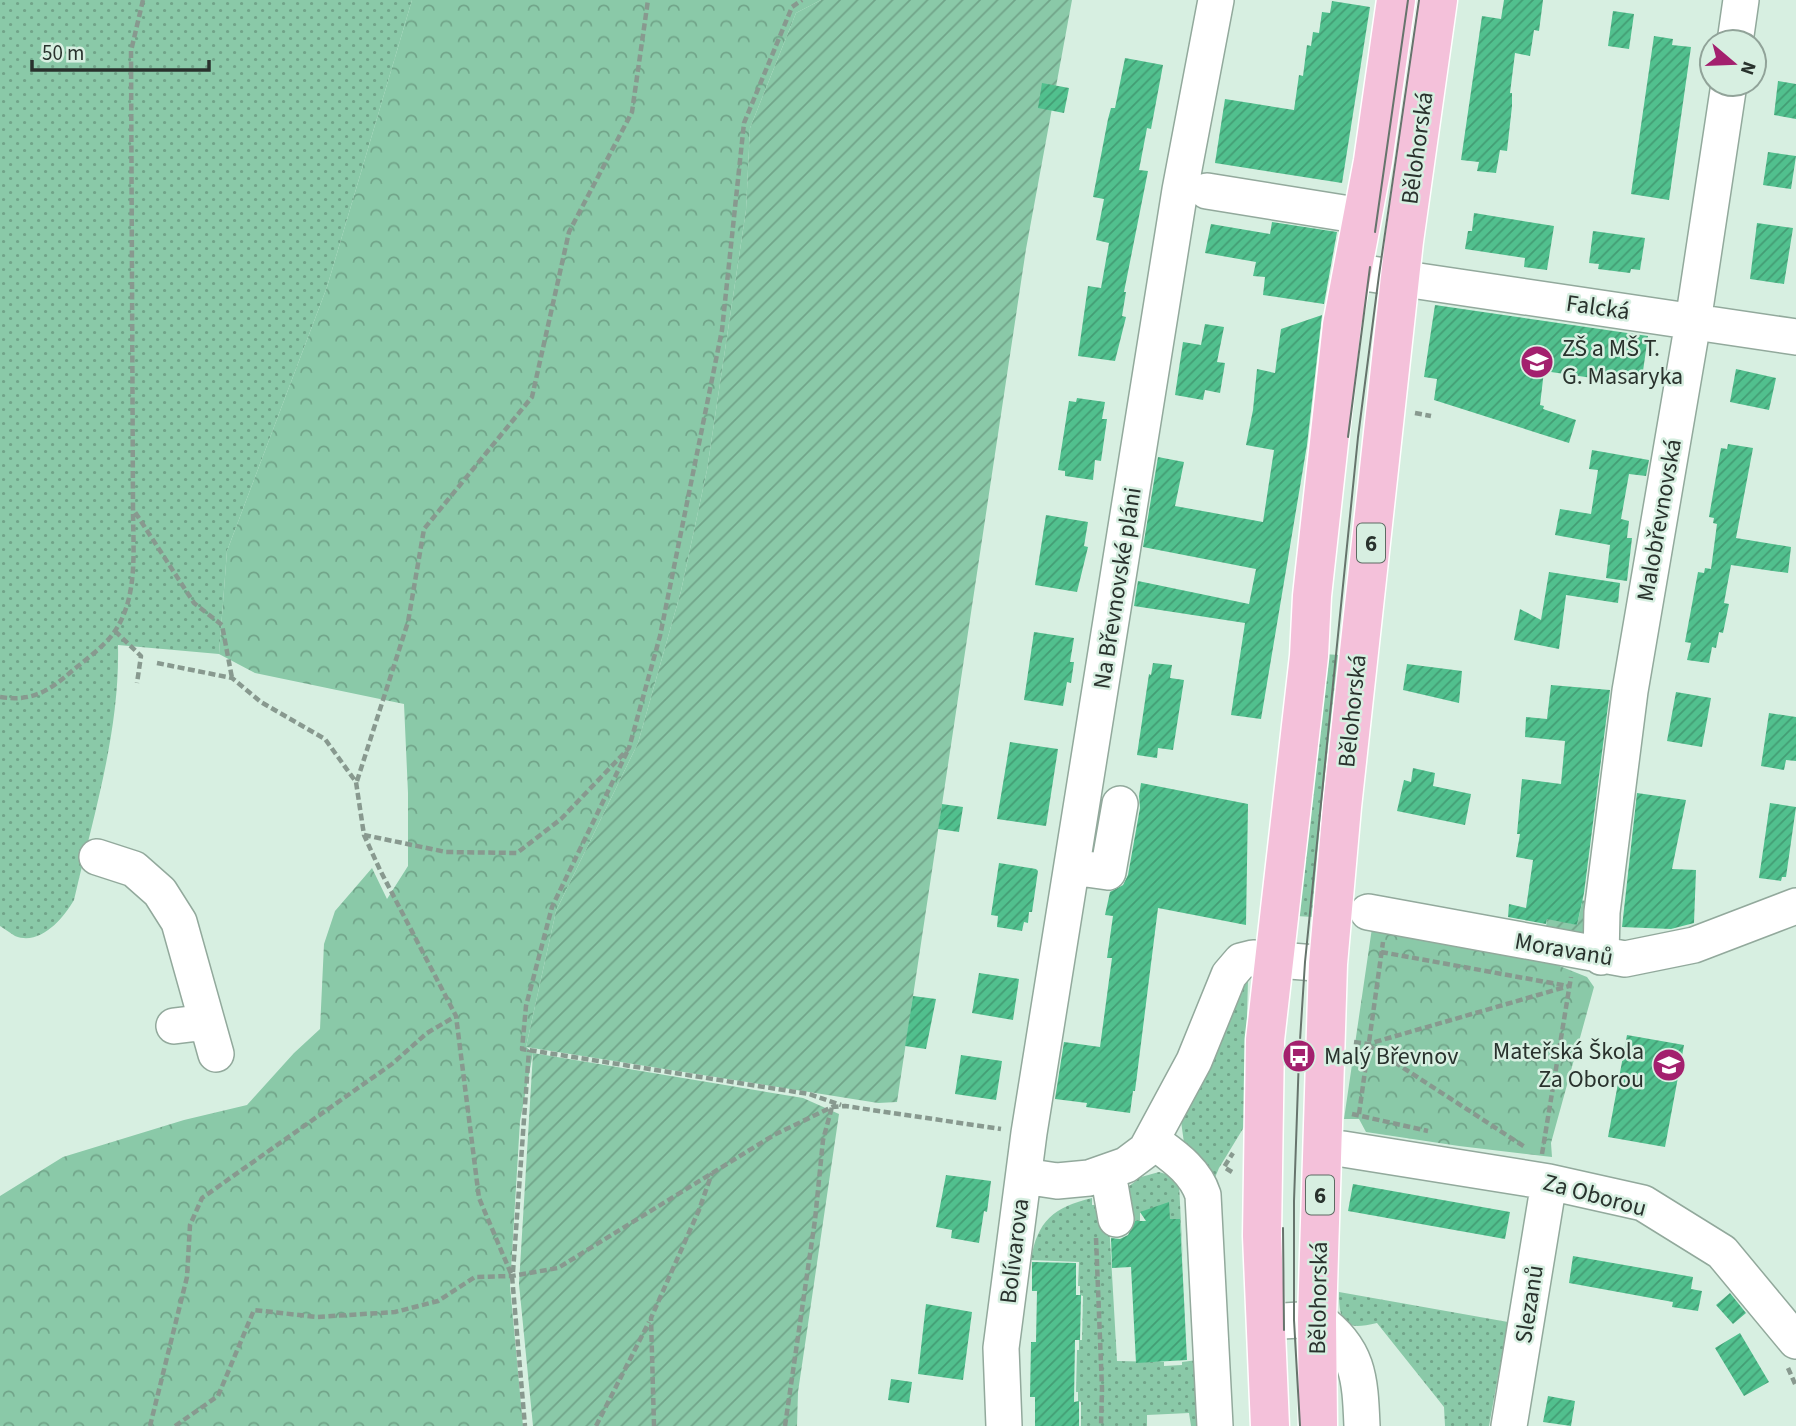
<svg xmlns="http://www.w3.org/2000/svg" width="1796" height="1426" viewBox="0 0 1796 1426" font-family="'Source Sans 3',sans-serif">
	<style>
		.grass { fill: url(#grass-dots) }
		.forest { fill: url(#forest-crowns) }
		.garden { fill: url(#garden-furrows); fill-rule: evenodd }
		.building { fill: url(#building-hatch) }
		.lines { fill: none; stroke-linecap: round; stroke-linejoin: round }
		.minor-casing { stroke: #92a99c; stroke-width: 38 }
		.major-casing { stroke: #fff; stroke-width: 41 }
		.path { stroke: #88998f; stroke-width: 4.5; stroke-dasharray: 7 3.5; stroke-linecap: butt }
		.minor { stroke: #fff; stroke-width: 35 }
		.major { stroke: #f4c1da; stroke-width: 38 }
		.tram { stroke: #66746c; stroke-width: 2 }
		.labels { text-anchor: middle; stroke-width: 5; stroke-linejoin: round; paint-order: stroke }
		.shield { fill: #d7efe1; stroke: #5d6b63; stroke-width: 2 }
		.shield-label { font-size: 23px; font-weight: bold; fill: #29322d }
		.street-label { font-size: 24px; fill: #29322d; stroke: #d7efe1 }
		.poi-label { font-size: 24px; fill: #29322d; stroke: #d7efe1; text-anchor: start }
	</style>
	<defs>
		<pattern id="grass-dots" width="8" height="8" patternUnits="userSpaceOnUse" patternTransform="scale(1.75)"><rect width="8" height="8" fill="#8ac9a8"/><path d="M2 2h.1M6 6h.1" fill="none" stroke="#71a489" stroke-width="1.8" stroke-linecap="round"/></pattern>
		<pattern id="forest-crowns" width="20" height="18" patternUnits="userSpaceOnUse" patternTransform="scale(1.75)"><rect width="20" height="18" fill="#8ac9a8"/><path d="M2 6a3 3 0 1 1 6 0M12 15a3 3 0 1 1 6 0" fill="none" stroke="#71a489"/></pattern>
		<pattern id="garden-furrows" width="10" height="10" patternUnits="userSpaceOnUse" patternTransform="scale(1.75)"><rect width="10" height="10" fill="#8ac9a8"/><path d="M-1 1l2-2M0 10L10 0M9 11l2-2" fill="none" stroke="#71a489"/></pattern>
		<pattern id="building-hatch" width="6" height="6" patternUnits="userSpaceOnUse" patternTransform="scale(1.75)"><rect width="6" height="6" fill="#51c08e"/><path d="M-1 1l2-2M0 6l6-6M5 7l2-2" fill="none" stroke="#439d74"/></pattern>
	</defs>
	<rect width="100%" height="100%" fill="#d7efe1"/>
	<path class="grass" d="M0,0H412L327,287L227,551L219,654L118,645C120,732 93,817 74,900C63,919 40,946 15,936C10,933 5,929 0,926Z
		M1322,654L1340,655L1313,917L1296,916Z
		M1245,980H1248L1244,1127L1219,1168L1211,1187L1184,1143L1181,1121Z
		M1159,1172L1172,1176L1179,1183L1183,1264L1180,1219H1170L1140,1212V1221L1126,1222L1128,1187L1141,1177Z
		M1092,1198V1205H1108L1117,1361L1164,1362V1366L1182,1365V1362L1197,1360L1200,1426H1191L1189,1413L1147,1415V1426H1081V1402L1078,1401V1392H1076L1077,1350H1079V1340H1082L1083,1296L1080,1295V1286H1078L1079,1262L1031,1260C1037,1221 1054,1207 1092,1198Z
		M1339,1292L1508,1322L1489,1426H1445L1444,1407L1377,1323C1346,1330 1339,1326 1339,1292Z"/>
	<path class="forest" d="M412,0H821L796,13L750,128L746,210L707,470L681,591L638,743L556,911L526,1047L533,1053L520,1121L510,1286L523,1426H0V1196L63,1157L184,1120L247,1105L294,1053L320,1029L324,944L335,911L372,868L387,899L408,866V793L404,704L255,673L219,654L227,551L327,287Z
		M1372,928L1552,963L1587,977L1594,987L1551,1143L1552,1157L1459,1146L1366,1132L1359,1119H1344Z"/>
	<path class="garden" d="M821,0H1072L1026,249L897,1102L878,1103L526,1047L556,911L638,743L681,591L707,470L746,210L750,128L796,13Z
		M1551,895L1598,903L1592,937L1544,939ZM1570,900L1582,903L1577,925L1565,922Z
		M533,1053L803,1098L839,1114L798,1392L797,1426H533L519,1284Z"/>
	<path class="building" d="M1504,0H1543L1539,31L1534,30L1530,56L1515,53L1510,93H1512V106L1507,151L1500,150L1496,173L1477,171L1479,162L1461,160L1482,16L1501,19Z
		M1332,1L1370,7L1342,183L1215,163L1225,99L1294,110L1299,75L1303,76L1307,45L1311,46L1313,32L1319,33L1322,12L1330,13Z
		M1613,11L1634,14L1629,49L1608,46Z
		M1654,36L1673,39L1672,45L1691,47L1669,200L1631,194Z
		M1125,58L1163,65L1151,129L1147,128L1139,170L1148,171L1124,292H1126L1122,316L1126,317L1115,361L1078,356L1088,286L1101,288L1109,243L1096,240L1104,199L1093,197L1108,119L1111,108H1115Z
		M1778,81L1796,84V119L1774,115Z
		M1042,83L1069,88L1064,113L1038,108Z
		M1768,152L1796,156L1791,189L1763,185Z
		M1474,213L1554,226L1547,270L1524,267L1525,258L1465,249L1468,231H1472Z
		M1272,222L1337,232L1324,304L1263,295L1265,277L1253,276L1256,262L1205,253L1211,224L1270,234Z
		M1757,223L1793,228L1784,284L1750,279Z
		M1593,231L1645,238L1640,270L1631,269L1630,273L1598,269L1599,264L1589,263Z
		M1435,305L1648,336L1641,385L1544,371L1540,405L1544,406L1543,409L1576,420L1569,443L1434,400L1437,379L1424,377Z
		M1322,315L1307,445L1261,719L1231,715L1245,623L1134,606L1138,581L1249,604L1256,569L1143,547L1158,457L1184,462L1175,506L1263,522L1274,450L1246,445L1253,410L1257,369L1275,373L1281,329Z
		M1205,324L1224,327L1217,362L1225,363L1220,393L1205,390L1203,400L1175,395L1183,342L1201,345Z
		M1736,369L1776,378L1769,410L1730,402Z
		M1077,398L1105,402L1102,419H1107L1101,461L1095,460L1093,480L1065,476V471L1058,470L1069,401L1076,402Z
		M1728,444L1753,448L1736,538L1791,547L1788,573L1731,565L1724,603L1729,604L1723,633L1719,632L1716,648L1712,647L1709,663L1687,660L1691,643L1685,642L1698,572L1704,573L1705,568L1711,569L1717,524L1713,523L1714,518L1709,517L1721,448L1727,449Z
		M1592,450L1649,460L1646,476L1629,474L1621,519L1629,521L1627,538H1632L1627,581L1606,578L1610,545L1555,535L1560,509L1591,514L1598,470L1589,469Z
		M1046,515L1088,522L1084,546L1088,547L1077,592L1035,585Z
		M1549,572L1620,583L1618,603L1566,595L1559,649L1514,640L1520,609L1541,620Z
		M1034,632L1074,638L1070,662H1074L1071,683L1067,682L1063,706L1024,700Z
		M1153,663L1172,665L1170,678L1184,680L1173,750L1158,748L1157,758L1137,755L1149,674L1151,675Z
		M1407,664L1462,671L1459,703L1403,690Z
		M1551,685L1610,690L1584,893L1577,925L1547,919L1546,924L1508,917L1509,904L1526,908L1533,860L1516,857L1520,834H1517L1522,779L1561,784L1565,741L1525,737L1526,717L1547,719Z
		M1676,692L1711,698L1702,747L1667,741Z
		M1769,713L1796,717V761L1786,760L1784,770L1761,766Z
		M1010,742L1058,749L1046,826L997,819Z
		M1413,768L1435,773L1433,786L1471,794L1465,825L1397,811L1404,780L1411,782Z
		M1141,783L1248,804L1246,925L1158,908L1135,1091H1133L1130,1113L1086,1107L1087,1103L1055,1099L1064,1042L1100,1047L1112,958H1107L1113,916L1105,915L1110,892L1123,885L1128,875L1140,808L1139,796Z
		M1637,793L1686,800L1672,869L1696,870L1694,923L1671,929L1622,927Z
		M1770,803L1796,807L1786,877H1782L1781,881L1759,878Z
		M942,804L963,807L959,832L938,829Z
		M999,863L1036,869L1038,871L1032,912H1029L1028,923L1024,922L1022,931L997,927L998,916L991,915Z
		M979,973L1019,979L1013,1020L972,1013Z
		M913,996L936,999L926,1049L905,1046Z
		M1627,1035L1684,1045L1665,1147L1608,1137Z
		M961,1055L1002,1061L996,1100L955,1094Z
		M946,1175L991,1181L987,1212L984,1211L979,1243L951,1238L952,1230L936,1227Z
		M1353,1184L1510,1212L1505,1239L1348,1211Z
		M1169,1202L1170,1219H1180L1187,1360L1136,1363L1131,1267L1112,1268L1111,1238L1120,1239L1128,1235L1135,1221H1146L1140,1212Z
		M1573,1256L1693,1277L1691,1289L1702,1291L1698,1311L1672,1307L1673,1302L1569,1283Z
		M1032,1262L1076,1263V1295H1081L1080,1340H1075L1074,1402L1079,1401V1426H1035V1397H1030L1031,1342H1036L1037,1291H1032Z
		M1730,1293L1746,1313L1733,1324L1716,1305Z
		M926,1304L972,1312L963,1380L918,1374Z
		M1740,1333L1769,1382L1744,1396L1715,1348Z
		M891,1379L912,1382L909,1403L888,1400Z
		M1548,1396L1575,1401L1571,1426L1543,1422Z"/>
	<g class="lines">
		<defs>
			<path id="minor" d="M1735,42L1741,0
				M1207,191L1362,216
				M1351,271L1796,337
				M97,857L134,869L160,892L179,922L216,1054
				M1072,867L1108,872L1120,804
				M1368,912L1625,959L1694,945L1796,906
				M1601,957L1602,912L1630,691L1693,322L1729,84
				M174,1026L207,1022
				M1153,1141C1173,1156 1195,1170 1203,1195L1215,1426
				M1343,1149L1549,1182L1643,1203L1722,1252L1796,1341
				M1108,1173L1116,1219
				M1024,1176L1057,1181L1089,1178L1126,1165L1146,1150L1194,1061L1229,975L1241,961L1253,958L1328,964
				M1265,1322L1317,1319C1359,1349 1360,1378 1362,1426
				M1004,1426L1001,1348L1029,1133L1180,190L1216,0
				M1509,1426L1549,1182"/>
			<path id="major" d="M1270,1426L1262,1236L1265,1040L1309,656L1312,596L1342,325L1373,161L1396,0
				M1318,1426L1317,1319L1328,964L1342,807L1404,241L1438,0"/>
		</defs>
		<use href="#minor" class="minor-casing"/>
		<use href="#major" class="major-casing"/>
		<path class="path" d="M143,0L131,51L133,509L194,603L222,625L232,678
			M1415,413L1431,416
			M115,631L141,656L137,683
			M157,663L232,678L261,702L325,739L356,782L364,835L380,870L456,1016L479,1198L512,1276L525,1426
			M0,697C32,702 49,691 72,671C83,662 95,653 105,643C140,608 133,553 133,509
			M627,752L552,907L526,1006L522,1049L809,1094L841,1105
			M357,781L408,622L424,529L532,397L569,232L632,112L648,0
			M364,835L446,852L517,853L561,819L629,748L660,636L722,330L744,123L792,7L802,0
			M1381,952L1568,986
			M1354,1042L1368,1044L1569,986
			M1368,1045L1525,1147
			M1352,1114L1428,1131
			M1359,1114L1383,942
			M1542,1154L1571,977
			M1232,1172L1224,1167L1233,1153
			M1096,1238L1102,1389L1101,1426
			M513,1272L529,1050
			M1788,1368L1796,1386
			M150,1426L187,1277L190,1225L202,1198L392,1064L427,1033L456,1016
			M175,1426L218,1396L254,1310L317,1317L395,1312L438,1301L475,1277L512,1276L558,1268L774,1135L832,1107L845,1106L1001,1129
			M596,1426L649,1322
			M654,1426L651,1318L699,1210L712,1173
			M785,1426L815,1220L823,1140L832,1107"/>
		<use href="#minor" class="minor"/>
		<use href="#major" class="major"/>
		<path class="tram" d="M1375,232L1408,0
			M1348,437L1370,267
			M1283,1228L1284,1330
			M1300,1426L1294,1320V1201L1299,1056L1305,962L1358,437L1379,275L1419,0"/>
	</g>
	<defs>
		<symbol id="school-disc" viewBox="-11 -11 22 22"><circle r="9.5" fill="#a3206e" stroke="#d7efe1"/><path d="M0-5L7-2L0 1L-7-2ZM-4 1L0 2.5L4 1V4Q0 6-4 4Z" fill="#fff"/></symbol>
		<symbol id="bus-disc" viewBox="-11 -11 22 22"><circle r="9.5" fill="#a3206e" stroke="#d7efe1"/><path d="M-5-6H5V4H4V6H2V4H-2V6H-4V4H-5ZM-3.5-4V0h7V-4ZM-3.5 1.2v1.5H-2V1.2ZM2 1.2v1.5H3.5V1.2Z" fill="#fff"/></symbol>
	</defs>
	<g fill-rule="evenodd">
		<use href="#school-disc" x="1518" y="343" width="38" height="38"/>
		<use href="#bus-disc" x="1280" y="1037" width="38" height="38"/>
		<use href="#school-disc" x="1650" y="1046" width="38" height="38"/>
	</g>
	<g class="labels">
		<g class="shield">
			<rect x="1357" y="523.5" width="28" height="39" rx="5"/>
			<rect x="1306" y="1175.5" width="28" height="39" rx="5"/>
		</g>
		<g class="shield-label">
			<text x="1371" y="551">6</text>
			<text x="1320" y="1203">6</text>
		</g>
		<g class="street-label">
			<text transform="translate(1417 148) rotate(-82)" y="8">Bělohorská</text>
			<text transform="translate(1598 307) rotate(8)" y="8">Falcká</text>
			<text transform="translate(1659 520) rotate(-80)" y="8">Malobřevnovská</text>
			<text transform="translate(1117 588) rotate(-81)" y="8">Na Břevnovské pláni</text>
			<text transform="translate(1352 711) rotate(-84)" y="8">Bělohorská</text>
			<text transform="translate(1564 949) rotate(10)" y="8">Moravanů</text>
			<text transform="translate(1595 1195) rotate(15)" y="8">Za Oborou</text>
			<text transform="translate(1014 1251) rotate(-83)" y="8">Bolívarova</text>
			<text transform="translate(1318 1298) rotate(-89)" y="8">Bělohorská</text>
			<text transform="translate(1529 1304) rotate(-81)" y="8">Slezanů</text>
		</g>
		<g class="poi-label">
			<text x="1562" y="356">ZŠ a MŠ T.<tspan x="1562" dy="28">G. Masaryka</tspan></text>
			<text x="1644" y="1059" text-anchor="end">Mateřská Škola<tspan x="1644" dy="28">Za Oborou</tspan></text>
			<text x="1324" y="1064">Malý Břevnov</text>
		</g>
	</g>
	<g transform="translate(1733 63) rotate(109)"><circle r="33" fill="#d7efe1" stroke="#91a399" stroke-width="2"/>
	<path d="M0-5L12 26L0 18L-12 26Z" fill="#a3206e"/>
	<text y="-10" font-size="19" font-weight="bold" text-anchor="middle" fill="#29322d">N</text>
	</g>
	<path d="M32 60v10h177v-10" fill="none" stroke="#29322d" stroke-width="3.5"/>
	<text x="42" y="60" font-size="21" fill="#29322d" stroke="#d7efe1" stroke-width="5" paint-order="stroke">50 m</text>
</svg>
